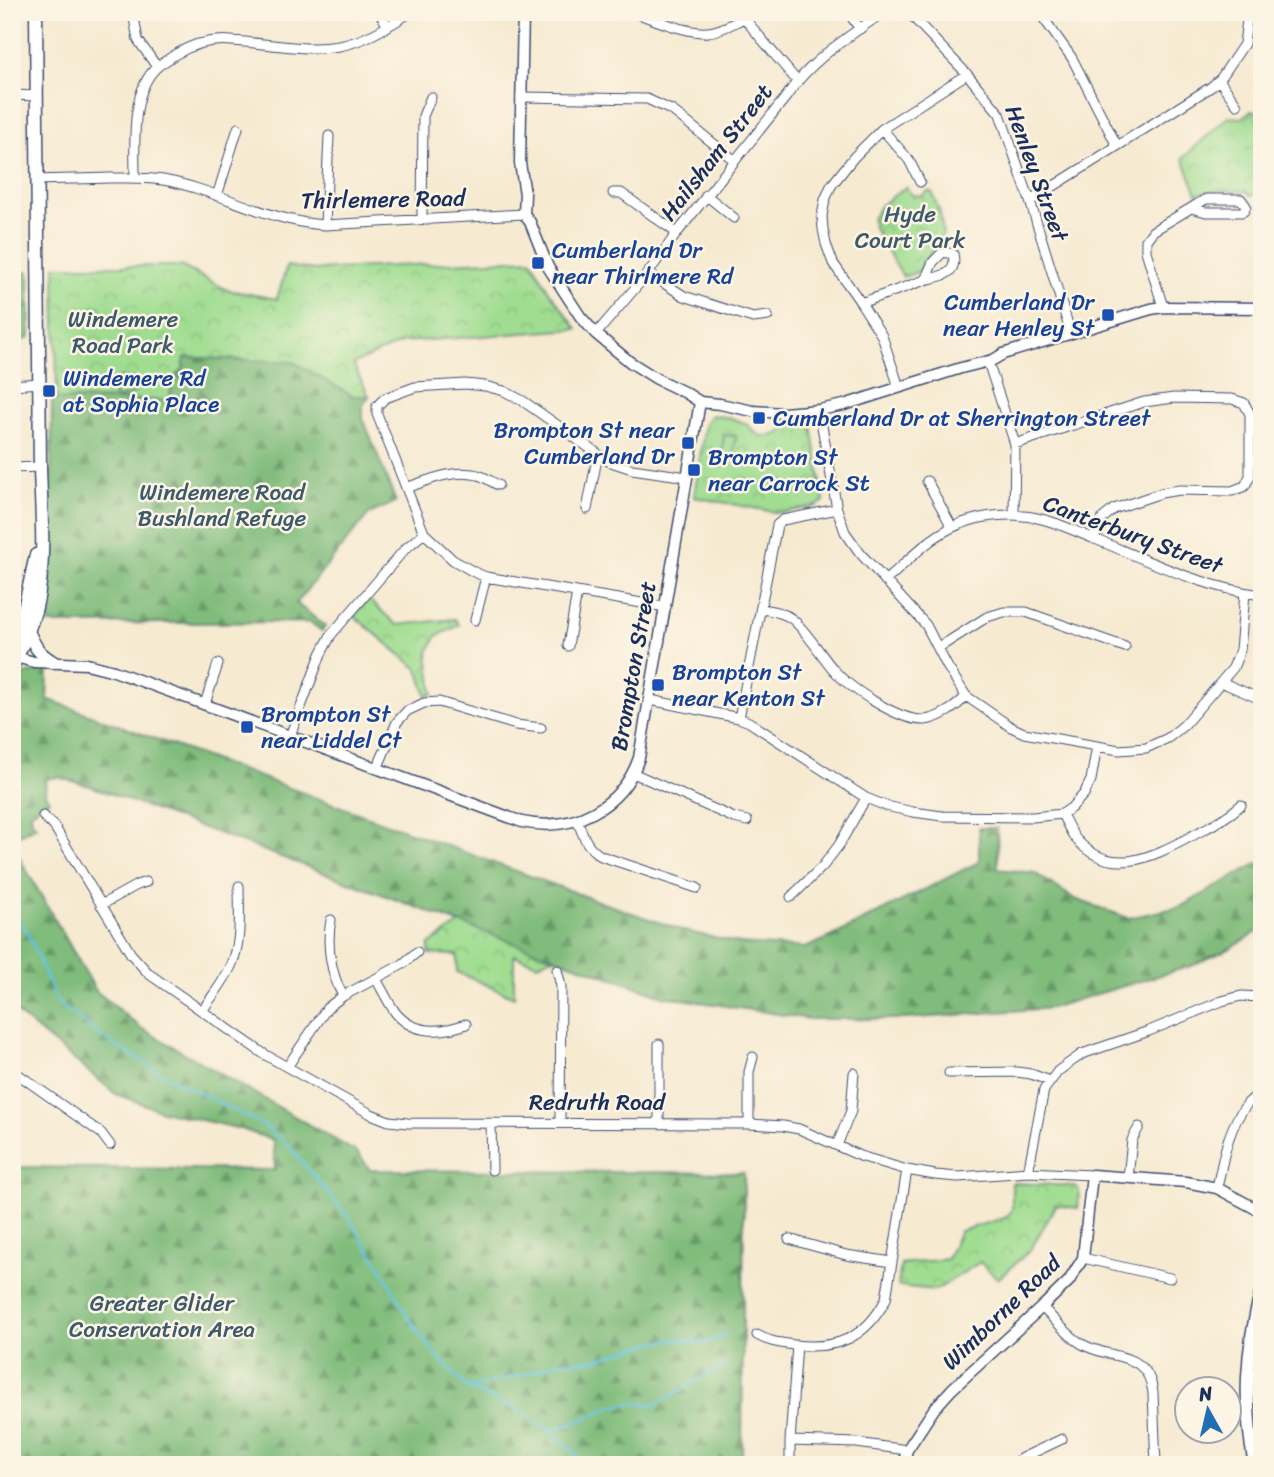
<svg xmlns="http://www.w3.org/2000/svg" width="1274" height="1477" viewBox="0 0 1274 1477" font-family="Sriracha,sans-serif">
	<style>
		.forest { fill: url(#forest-firs); stroke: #4e766c; stroke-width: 2 }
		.park { fill: url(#park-crowns); stroke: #5e8678; stroke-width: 2 }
		.pitch { fill: #a0dd91; stroke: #5e8678; stroke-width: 2 }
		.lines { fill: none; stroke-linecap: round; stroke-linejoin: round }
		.stream { stroke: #62c5df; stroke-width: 2.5 }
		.minor-casing { stroke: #3c4b6f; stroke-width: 11 }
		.tertiary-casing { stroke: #3c4b6f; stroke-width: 13 }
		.secondary-casing { stroke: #3c4b6f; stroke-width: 15 }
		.minor { stroke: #fff; stroke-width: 9 }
		.tertiary { stroke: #fff; stroke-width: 10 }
		.secondary { stroke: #fff; stroke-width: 12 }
		.transit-dot { fill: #1a4fb4; stroke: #fcf5e5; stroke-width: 2.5 }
		.labels { text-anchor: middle; stroke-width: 5; stroke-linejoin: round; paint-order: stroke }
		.street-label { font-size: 23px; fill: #1b2f5e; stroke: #fcf5e5 }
		.park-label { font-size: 23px; fill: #3c5a6b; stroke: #fcf5e5 }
		.transit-label { font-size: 23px; fill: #164399; stroke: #fcf5e5; text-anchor: start }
	</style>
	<defs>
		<pattern id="forest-firs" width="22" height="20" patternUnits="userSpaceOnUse" patternTransform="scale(1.75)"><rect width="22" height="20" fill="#80bc7b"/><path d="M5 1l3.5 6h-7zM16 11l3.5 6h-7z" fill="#689968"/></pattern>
		<pattern id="park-crowns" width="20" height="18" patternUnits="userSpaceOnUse" patternTransform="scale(1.75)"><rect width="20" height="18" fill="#a0dd91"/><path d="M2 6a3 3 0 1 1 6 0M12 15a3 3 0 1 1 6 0" fill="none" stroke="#89be7f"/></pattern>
	</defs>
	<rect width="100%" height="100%" fill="#fcf5e5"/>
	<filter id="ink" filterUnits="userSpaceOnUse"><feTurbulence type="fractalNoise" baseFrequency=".0143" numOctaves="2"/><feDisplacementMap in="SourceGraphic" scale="14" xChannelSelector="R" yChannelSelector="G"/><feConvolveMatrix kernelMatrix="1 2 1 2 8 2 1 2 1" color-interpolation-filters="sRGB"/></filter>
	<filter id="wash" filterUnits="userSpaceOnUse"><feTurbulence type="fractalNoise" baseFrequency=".00686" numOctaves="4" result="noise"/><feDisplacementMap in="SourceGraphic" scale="28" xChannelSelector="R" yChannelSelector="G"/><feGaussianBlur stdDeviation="1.57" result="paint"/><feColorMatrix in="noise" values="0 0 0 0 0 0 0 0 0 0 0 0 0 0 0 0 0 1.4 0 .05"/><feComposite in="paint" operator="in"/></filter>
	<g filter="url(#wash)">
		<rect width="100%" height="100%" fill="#f6ead1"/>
		<path class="forest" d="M29,271L30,337L12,346V275Z
			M185,357L293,362L353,396H369L363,405V418L396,502L369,514L296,603L325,626L322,631L310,622L49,624L52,399L169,400L173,378L183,369Z
			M48,669L47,699L606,904L684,931L742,944L805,948L831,937L979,862V828H997L998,869L1034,873L1075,899L1128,918L1180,907L1262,861V929L1231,948L1191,966L1050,1008L905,1019H809L663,996L513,943L90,786L58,777L46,779L45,794L49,800L39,805L31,813L32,821L36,826L12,839V700L24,674Z
			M12,845L96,991L141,1028L358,1153L370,1170L744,1173L742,1465H12V1167L275,1170L273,1140L241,1129L162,1111L116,1094L12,1009Z"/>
		<path class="park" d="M1251,111L1262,113V191L1251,196L1246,191C1230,191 1212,188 1197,194L1183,158L1228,117L1242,118Z
			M906,187L912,195L922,196L928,191L932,192L940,213L943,234L918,272L903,277L874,228L872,219L881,205Z
			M531,259L547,288L577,329L403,342L353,364L369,396H353L293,362L185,357L183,369L173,378L169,400L57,399L55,266H181L227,290L277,299L287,266L314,270Z
			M714,415C723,417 734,418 742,422C755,427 750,437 770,436C786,435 790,417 812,426L824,501L817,506L780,513L694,497L705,424L710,416Z
			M368,599L397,625L455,619L459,625L437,636L428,652L433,694L427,696L418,669L354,616Z
			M460,923L513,943L553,957L538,964L514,955V997L457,972V955L429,954V945Z
			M1012,1183L1074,1186L1079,1190L1078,1208L1056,1205L1030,1250L998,1279L980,1262L936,1290L898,1286L901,1264L947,1259L960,1231L1007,1217L1012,1210Z"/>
		<path class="pitch" d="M119,377L133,379L134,393L120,398L114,397L113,380Z
			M724,435L736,436L732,460L721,458Z"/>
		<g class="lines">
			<path class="stream" d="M12,911L28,933L57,1002L105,1039L170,1078L265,1126L289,1146L348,1217L383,1271L408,1317L437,1357L468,1388L515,1409L550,1429L580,1458L583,1465
				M468,1388L526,1374L559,1362L595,1360L650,1343L678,1339L701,1343L714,1340L726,1335
				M552,1429L570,1425L613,1406L633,1403L655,1405L726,1364"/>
		</g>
	</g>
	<g filter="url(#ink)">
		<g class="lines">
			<defs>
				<path id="minor" d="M133,12L138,40L157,67
					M379,12L388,26
					M632,12C652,18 687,34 708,32C721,31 733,23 744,18
					M742,12L744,18L797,81
					M848,12L860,29
					M908,12L967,74L1000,114L1030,201L1071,334
					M1039,12L1072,58L1117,146
					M618,13L619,12
					M1219,80L1237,105
					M12,95L37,96
					M521,97L647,99L673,111L734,160
					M882,129L909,160L920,182
					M135,178C135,144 130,90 158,66C164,62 170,58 176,54C193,44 213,39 232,41C267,43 304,52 339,46C366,41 387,27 411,12
					M38,180C62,179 85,179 109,178C127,178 145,177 163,180C219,190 268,222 325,225L524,214
					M613,193H621L677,233
					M706,195L734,218
					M217,196L238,128
					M1206,199H1241L1246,206L1244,211L1241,212H1206L1191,208Z
					M1030,201L1211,87L1221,78L1244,44L1248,12
					M422,219L423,116L431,97
					M325,225L329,136
					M943,252L953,254C958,275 941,276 925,280L933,262Z
					M648,273L684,296L753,318L768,316
					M861,303L925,280
					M1163,307L1146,251V240L1153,231L1191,208
					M596,334L648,273L677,233L786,97C809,61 849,36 884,12
					M988,362L1015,444L1014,515
					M12,385L40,383
					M899,387L882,336L861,303L833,263L826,244L823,229L822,216L825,200L831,186L854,157L882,129L967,74
					M819,410L837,509L845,532L860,553L926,625L947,666L966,696L1011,727L1024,733L1119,750L1146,748L1168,738L1184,725L1233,668L1240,650L1245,593
					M1015,444L1144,402L1174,398L1232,399L1244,403L1250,414V476L1245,486L1232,491L1179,490L1161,493L1114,509L1103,518L1094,539
					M12,468L40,467
					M927,481L952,527
					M406,488C429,480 452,469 478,475C485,477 492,482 498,485
					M587,509L598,454
					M885,581C906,563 926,540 951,528C973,517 1001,513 1024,516C1049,518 1072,530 1095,539C1149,561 1204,588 1262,595
					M666,607L486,577L474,572L453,560L424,533L377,414V406L385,398L415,387L465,384L485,386L504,391L523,401L608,461L632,469L687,477
					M762,609C772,611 783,612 792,619C805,629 821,655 833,669C849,688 899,721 924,720C938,719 957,707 966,696
					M475,620L486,577
					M568,646L577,592
					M938,648L987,617L1004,612H1026L1125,647
					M1221,682L1258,698
					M650,700L739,718L749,722L866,798L886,806L913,812L942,816L1033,817L1062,814L1071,808L1084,794L1091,780L1097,746
					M205,704L218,664
					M739,718L777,525L783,520L837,509
					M290,736L321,654L331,635L405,549L424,533
					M377,769L397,722L407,711L424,703L439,702L516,725L541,728
					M633,773L734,818L747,821
					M1062,814C1066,822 1070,831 1075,838C1110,879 1152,857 1190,837C1208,827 1226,819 1241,805
					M43,816L54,826L131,954L149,974L264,1054L287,1067L371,1114L389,1121L408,1123L749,1124L783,1126L799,1129L860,1156L907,1170L935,1175L958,1177L1028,1172L1092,1175
					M577,820C584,836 585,846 601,856L697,888
					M791,897L823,866L839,845L866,798
					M101,905L137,885L146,882
					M331,920C326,945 331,974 343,996
					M557,970L561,986L560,1123
					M376,979C382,989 388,1002 395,1012C413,1035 442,1033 466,1024
					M202,1011C212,996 225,981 232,964C242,940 239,911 239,886
					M659,1044V1123
					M287,1067L327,1008L343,996L403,964L417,952
					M12,1070L101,1133L110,1145
					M949,1073L1017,1072L1031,1074L1050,1081
					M491,1123L492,1170
					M749,1124V1072L753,1057
					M837,1145L851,1111L854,1073
					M1028,1172L1044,1090L1058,1071L1082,1054L1149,1031L1222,1001L1241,996L1262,997
					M1128,1178L1132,1140L1139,1127
					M1217,1188C1223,1159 1228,1126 1248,1103C1252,1099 1257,1095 1261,1092
					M789,1239L846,1255L892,1262
					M1083,1258L1170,1278
					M1042,1307C1055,1320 1067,1335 1082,1344C1111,1361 1148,1349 1153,1393L1156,1465
					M757,1335C769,1342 781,1343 794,1345C837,1350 866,1338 886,1299L907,1170
					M790,1441L857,1443L907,1450
					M790,1465V1441L797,1345
					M1011,1465L1022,1458L1062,1439"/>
				<path id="tertiary" d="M523,12L520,163L525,194L524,214L530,222L548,267L580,316L596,334L630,362L657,379L686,393L700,402L720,404L753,411L784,413L819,410L844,405L961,368L993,360L1003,354L1151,309L1163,307L1262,308
					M12,656L34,662L87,664L114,671L522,822C573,833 622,807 639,758L700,402
					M903,1465L907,1450L934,1409L952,1389L1042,1307L1069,1281L1083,1258L1092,1175L1186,1182L1217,1188L1262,1212"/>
				<path id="secondary" d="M28,631C35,647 38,653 53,662
					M12,639L24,609L36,555
					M12,667C23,644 36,617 39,591C45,550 41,508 40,467L36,12
					M1255,1465C1243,1404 1246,1349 1262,1290"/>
			</defs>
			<use href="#minor" class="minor-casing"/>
			<use href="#tertiary" class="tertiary-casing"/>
			<use href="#secondary" class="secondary-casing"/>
			<use href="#minor" class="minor"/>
			<use href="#tertiary" class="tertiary"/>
			<use href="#secondary" class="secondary"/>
		</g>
	</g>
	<g class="transit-dot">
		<rect x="531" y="256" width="14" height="14" rx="3.5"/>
		<rect x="1101" y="308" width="14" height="14" rx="3.5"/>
		<rect x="42" y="384" width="14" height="14" rx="3.5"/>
		<rect x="752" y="411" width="14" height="14" rx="3.5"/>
		<rect x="681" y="436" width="14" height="14" rx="3.5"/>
		<rect x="687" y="463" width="14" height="14" rx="3.5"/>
		<rect x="651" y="678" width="14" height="14" rx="3.5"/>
		<rect x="240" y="720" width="14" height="14" rx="3.5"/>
	</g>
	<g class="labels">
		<g class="street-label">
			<text transform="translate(716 152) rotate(-52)" y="8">Hailsham Street</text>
			<text transform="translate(1037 173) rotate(70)" y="8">Henley Street</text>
			<text transform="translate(383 199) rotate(-1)" y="8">Thirlemere Road</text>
			<text transform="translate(1133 534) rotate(20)" y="8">Canterbury Street</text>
			<text transform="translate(633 666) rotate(-80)" y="8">Brompton Street</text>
			<text x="597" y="1110">Redruth Road</text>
			<text transform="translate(1001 1312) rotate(-44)" y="8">Wimborne Road</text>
		</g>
		<g class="park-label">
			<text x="910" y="222">Hyde<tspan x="910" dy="26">Court Park</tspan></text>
			<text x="123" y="327">Windemere<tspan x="123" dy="26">Road Park</tspan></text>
			<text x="222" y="500">Windemere Road<tspan x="222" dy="26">Bushland Refuge</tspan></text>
			<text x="162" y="1311">Greater Glider<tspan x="162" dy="26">Conservation Area</tspan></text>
		</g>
		<g class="transit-label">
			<text x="552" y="258">Cumberland Dr<tspan x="552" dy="26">near Thirlmere Rd</tspan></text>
			<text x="1094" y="310" text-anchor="end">Cumberland Dr<tspan x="1094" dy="26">near Henley St</tspan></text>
			<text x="63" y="386">Windemere Rd<tspan x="63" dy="26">at Sophia Place</tspan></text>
			<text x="773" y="426">Cumberland Dr at Sherrington Street</text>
			<text x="674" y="438" text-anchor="end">Brompton St near<tspan x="674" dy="26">Cumberland Dr</tspan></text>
			<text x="708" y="465">Brompton St<tspan x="708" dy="26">near Carrock St</tspan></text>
			<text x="672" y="680">Brompton St<tspan x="672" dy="26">near Kenton St</tspan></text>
			<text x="261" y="722">Brompton St<tspan x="261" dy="26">near Liddel Ct</tspan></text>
		</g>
	</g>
	<rect width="1274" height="1477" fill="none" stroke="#fcf5e5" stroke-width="42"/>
	<g transform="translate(1208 1410) rotate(352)"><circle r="33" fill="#fcf5e5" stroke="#a2a6af" stroke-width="2"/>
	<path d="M0-5L12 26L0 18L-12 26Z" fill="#1f6fb2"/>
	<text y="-10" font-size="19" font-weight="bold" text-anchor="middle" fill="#1b2f5e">N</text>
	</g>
</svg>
